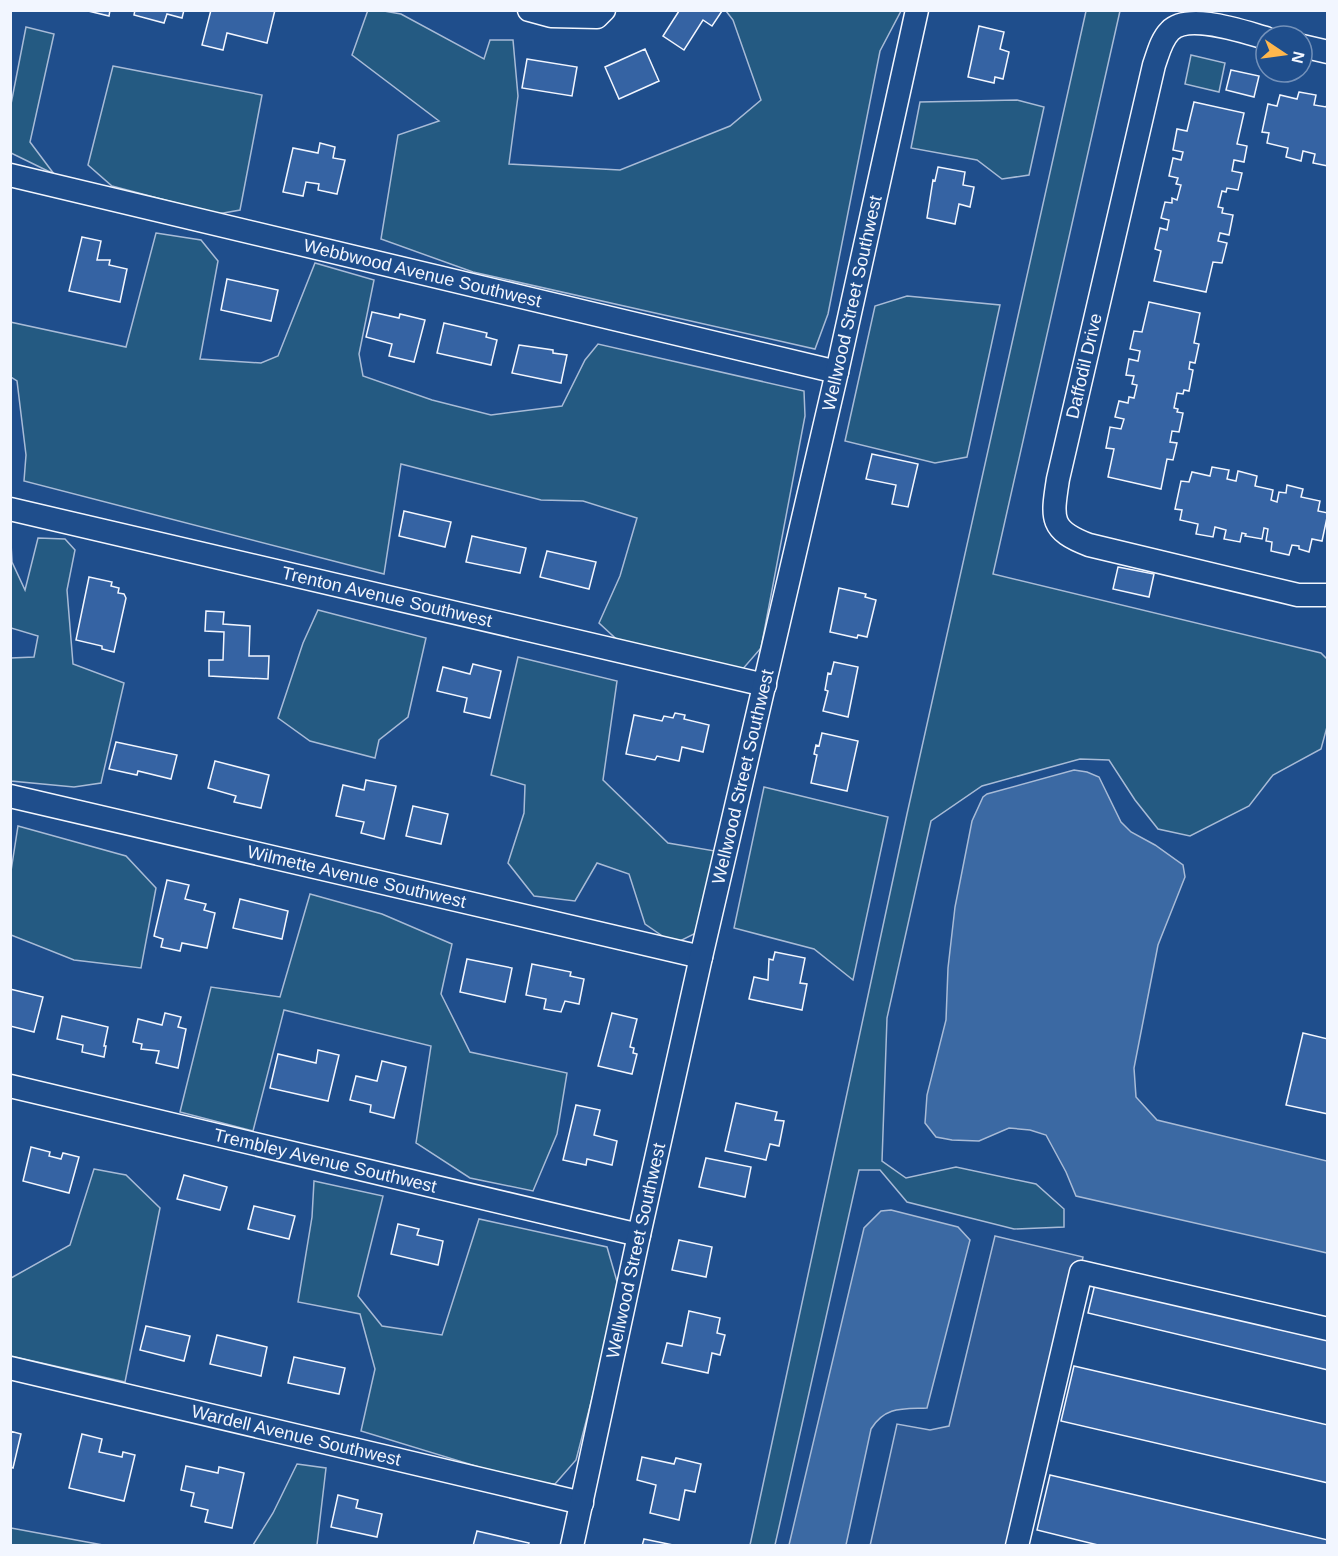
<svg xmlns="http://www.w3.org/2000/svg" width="1338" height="1556" viewBox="0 0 1338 1556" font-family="Arial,sans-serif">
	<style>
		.green { fill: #245a82; stroke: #a8bbd7; stroke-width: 1.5 }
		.parking { fill: #305b95; stroke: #a8bbd7; stroke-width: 1.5 }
		.water { fill: #3b69a3; stroke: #a8bbd7; stroke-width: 1.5 }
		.building { fill: #3563a3; stroke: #f2f6ff; stroke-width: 1.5 }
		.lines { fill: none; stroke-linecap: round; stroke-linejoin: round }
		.minor-casing { stroke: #f2f6ff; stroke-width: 25 }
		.minor { stroke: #1f4e8c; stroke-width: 22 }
		.labels { text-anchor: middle; stroke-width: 4.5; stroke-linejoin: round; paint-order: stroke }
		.street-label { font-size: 18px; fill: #f2f6ff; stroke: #1f4e8c }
	</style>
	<rect width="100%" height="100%" fill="#1f4e8c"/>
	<path class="green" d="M368,10L384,11L401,14L484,59L490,40H513L518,96L509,164L620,170L730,126L761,100L733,20L726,11H901L880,51L828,314L815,349L473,272L381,239L398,135L439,121L352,55Z
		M1086,11H1120L993,574L1321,653L1327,659V727L1321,749L1273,775L1249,806L1190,836L1158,829L1135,800L1109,760L1080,759L982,786L931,821L887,1018L882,1161L906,1178L956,1167L1036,1184L1064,1209V1227L1014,1229L907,1202L880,1170H859L775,1545H750L907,814Z
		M26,27L54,34L30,142L54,174L11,153V104Z
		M1191,55L1225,63L1219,92L1185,84Z
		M113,66L262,95L240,210L218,214L112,186L88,165Z
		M1017,100L1044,107L1029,175L1002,179L977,160L911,148L920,102Z
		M156,233L201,240L218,261L200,359L261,363L278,356L315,263L374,280L359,354L363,376L432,400L491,415L562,406L585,360L598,344L804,391L805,416L761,648L741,671L624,646L599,623L620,576L637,518L583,501L541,500L401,464L384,574L24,481L26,455L17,381L11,377L10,322L126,347Z
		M907,296L1000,305L967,457L935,463L845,441L875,306Z
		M38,538L65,539L75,550L67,590L73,664L124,683L101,783L74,787L11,781V658L34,657L38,636L11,628V543L12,562L25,590Z
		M318,610L426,638L408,717L379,740L375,758L310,741L278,718L303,643Z
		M518,657L617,681L603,780L668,843L715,851L696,933L674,944L645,924L629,874L597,863L575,901L534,896L508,863L524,813L525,785L491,775Z
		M764,787L888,817L853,980L814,949L734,928Z
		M18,826L126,856L156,888L141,968L74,960L11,935V871Z
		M310,894L382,914L452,944L441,994L470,1052L567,1073L557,1134L533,1191L470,1178L416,1143L431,1046L284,1010L253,1131L180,1112L211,987L280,997Z
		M94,1169L126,1175L160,1208L125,1382L11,1356V1278L70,1245Z
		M314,1181L383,1196L358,1296L382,1326L442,1335L479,1219L607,1247L618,1285L607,1341L576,1460L555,1484L528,1482L361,1431L375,1369L360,1314L298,1302L312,1217Z
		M297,1464L326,1468L317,1545H253L273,1513Z
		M11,1528L103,1545H11Z"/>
	<path class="parking" d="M995,1236L1083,1257L1017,1545L870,1546L897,1424L930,1430L949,1426Z"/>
	<path class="water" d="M1074,770L1087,772L1099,777L1121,822L1131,832L1155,845L1183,865L1185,877L1158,945L1134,1068L1136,1097L1157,1120L1327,1161V1253L1076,1196L1066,1172L1046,1135L1030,1130L1009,1128L979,1141L952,1140L936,1137L925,1123L927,1095L946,1020L948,968L955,907L972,821L983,797L987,794Z
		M891,1210L958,1227L970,1240L927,1408C903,1409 885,1406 871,1429L846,1545H789L864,1228L881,1211Z"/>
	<path class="building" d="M84,10H110L109,16Z
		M135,10H184L182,18L167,14L164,23L134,15Z
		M211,10H275L267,43L227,33L223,50L202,45Z
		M679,11L678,10L722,11L712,26L703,20L684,50L663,36Z
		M979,26L1004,32L1000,49L1009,52L1003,79L995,77L994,83L968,77Z
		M645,49L659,81L619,99L605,67Z
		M527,59L577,67L572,96L522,88Z
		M1231,70L1259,76L1254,97L1226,90Z
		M1299,92L1316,95L1314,105L1326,107L1328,102V166L1313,163L1315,154L1303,151L1301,161L1286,157L1288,148L1267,143L1269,133L1262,132L1268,104L1277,106L1280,95L1297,99Z
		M1194,102L1244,113L1237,144L1247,146L1244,162L1234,160L1232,171L1242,173L1238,190L1227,188L1226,192L1222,191L1218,207L1223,208L1222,213L1233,215L1229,235L1220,233L1218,241L1227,243L1222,263L1213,262L1206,292L1154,281L1161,251L1155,249L1160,228L1167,230L1169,220L1161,218L1165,202L1172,203V198L1177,200L1181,185L1176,184L1178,178L1169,176L1173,158L1181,160L1183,152L1173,150L1177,129L1187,131Z
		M320,143L335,147L333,158L345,160L337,194L318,190L319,184L306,182L303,196L283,192L293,148L318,153Z
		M938,167L965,172L963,185L974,187L970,207L959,204L955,224L927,218L933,180L935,181Z
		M82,237L101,241L97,260H110L109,265L127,269L120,302L69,291Z
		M227,279L278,290L271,321L221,310Z
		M1149,302L1200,313L1194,343L1199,344L1195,363L1190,362L1189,369L1193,370L1189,391L1184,390L1183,394L1177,393L1174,408L1178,409L1177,412L1183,413L1179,432L1172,431L1170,442L1177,443L1173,460L1167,459L1161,489L1108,477L1114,449L1106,448L1110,427L1121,429L1124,419L1115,417L1119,401L1128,403L1129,397L1134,398L1137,385L1132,384L1134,376L1126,375L1129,359L1138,361L1140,351L1130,349L1134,331L1142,332Z
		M372,312L399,318L400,314L425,320L414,362L389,356L392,344L366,337Z
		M444,323L487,333L486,337L497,340L491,365L437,353Z
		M519,345L553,350V353L567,355L561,383L512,373Z
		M872,454L918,464L908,507L892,504L896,485L866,479Z
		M1212,467L1229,470L1227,479L1236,481L1238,471L1257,476L1255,486L1273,490L1271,500L1277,502L1279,492L1286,493L1287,485L1303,489L1301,497L1320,501L1318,511L1328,513L1322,541L1312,539L1309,552L1299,549V546L1292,545L1289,555L1271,551L1272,542L1266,541L1268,529L1264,528L1262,539L1245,536L1246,534L1242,533L1240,542L1224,539L1226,530L1215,527L1213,537L1196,534L1198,524L1180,520L1182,510L1175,509L1181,481L1189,482L1192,472L1210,476Z
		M404,511L451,522L445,547L399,536Z
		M472,536L526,548L520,573L466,562Z
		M547,551L596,562L589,589L540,577Z
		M1118,567L1154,574L1149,597L1113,589Z
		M89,577L112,582L111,586L119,588L118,593L124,594L126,598L114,652L102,649V646L76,640Z
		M839,588L866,594L865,597L876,600L867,637L858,635L857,638L830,632Z
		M206,611L224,612L223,624L250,626L249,656H269L268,679L209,676V660H223L224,632L205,631Z
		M834,662L858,667L848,717L823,711L828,691L825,690L828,673L831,674Z
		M473,664L501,671L490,718L464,712L467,698L437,691L443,667L470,674Z
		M675,713L685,715L684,719L709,725L703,752L682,747L679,761L657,756L655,760L626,754L634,715L662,721L664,716L673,718Z
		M822,733L858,741L847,791L811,783L817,755L814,754L816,745L819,746Z
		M116,742L177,755L171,779L138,771L137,775L109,769Z
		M215,761L269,775L261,808L234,802L236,796L208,788Z
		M366,780L396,786L384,839L361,833L364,822L336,816L343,785L364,790Z
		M413,806L448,814L441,844L406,836Z
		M167,880L189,885L185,899L206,904L204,910L215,913L207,948L182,943L180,951L161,947L163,939L154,936Z
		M240,899L288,911L282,939L233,928Z
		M775,952L805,958L800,983L807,984L802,1010L749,999L754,977L768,980L769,959L773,960Z
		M467,959L512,968L505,1002L460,992Z
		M532,964L571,972L570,976L584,979L579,1004L565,1001L561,1012L544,1009L546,999L526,995Z
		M10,989L43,997L34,1032L10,1026Z
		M165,1013L181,1017L178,1027L186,1029L178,1068L156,1063L159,1051L141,1049L142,1044L133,1042L138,1019L162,1025Z
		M612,1013L637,1019L630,1047L634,1048L633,1053L637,1054L632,1074L598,1066Z
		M62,1016L108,1027L104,1046H106L104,1057L82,1052L83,1045L57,1039Z
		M1303,1033L1328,1039V1114L1286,1105Z
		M318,1050L339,1055L328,1101L270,1088L278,1054L316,1063Z
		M382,1061L406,1067L394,1118L370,1112L371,1105L350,1100L356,1076L377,1081Z
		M736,1103L777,1112L775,1120L784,1121L779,1146L770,1144L766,1160L725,1151Z
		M576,1105L600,1110L594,1135L617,1141L612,1165L587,1159L586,1165L563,1160Z
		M31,1147L50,1152L49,1156L61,1159L63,1153L79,1157L69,1193L23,1181Z
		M706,1158L751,1167L745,1197L699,1187Z
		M184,1175L227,1187L220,1210L177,1199Z
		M254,1206L295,1216L289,1239L248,1229Z
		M398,1224L419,1229L417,1235L443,1241L438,1265L391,1254Z
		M679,1240L712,1247L706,1277L672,1270Z
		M1095,1284L1328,1338V1370L1088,1313Z
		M689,1311L720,1318L717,1333L725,1335L720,1355L712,1353L708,1373L662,1363L667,1343L682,1346Z
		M146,1326L190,1336L184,1361L140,1350Z
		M217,1335L267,1347L261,1376L210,1364Z
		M294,1357L345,1368L339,1394L288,1383Z
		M1074,1366L1328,1425V1483L1061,1421Z
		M10,1431L21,1434L13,1468L10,1467Z
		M82,1434L102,1439L99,1452L122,1457L123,1452L135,1455L124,1501L69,1488Z
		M642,1457L674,1464L676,1458L701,1464L695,1492L685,1490L679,1520L650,1513L656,1485L637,1480Z
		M186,1466L218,1473L219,1467L244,1473L232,1528L205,1522L208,1510L191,1506L194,1493L181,1490Z
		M1050,1475L1328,1540V1546H1102L1037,1530Z
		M338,1495L358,1500L356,1508L382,1514L377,1537L331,1527Z
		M477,1531L529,1543L528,1546H473Z
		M644,1539L673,1545L642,1546Z"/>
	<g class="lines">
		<defs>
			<g id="minor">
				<path d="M529,10L551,16L597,17L604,10"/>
				<path d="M1266,38C1244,32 1188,12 1170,31C1161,40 1158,54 1154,65L1058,479C1052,518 1049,530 1089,545L1298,595H1328"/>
				<path d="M1302,46L1328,52"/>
				<path id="s1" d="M10,175L837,372"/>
				<path id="s2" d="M10,509L765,685"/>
				<path id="s3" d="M10,796L701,957"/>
				<path id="s4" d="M10,1086L639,1235"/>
				<path id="s5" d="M10,1368L582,1503"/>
				<path id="s6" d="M572,1546L639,1235L701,957L837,372L917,10"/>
				<path d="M1017,1546L1081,1272L1328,1329"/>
			</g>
		</defs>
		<use href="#minor" class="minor-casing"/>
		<use href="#minor" class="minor"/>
	</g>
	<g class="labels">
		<g class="street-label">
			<text dy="6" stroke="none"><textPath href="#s1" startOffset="424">Webbwood Avenue Southwest</textPath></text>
			<text dy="6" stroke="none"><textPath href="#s6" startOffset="1274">Wellwood Street Southwest</textPath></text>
			<text transform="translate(1084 366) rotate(-77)" y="6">Daffodil Drive</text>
			<text dy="6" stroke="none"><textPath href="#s2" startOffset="387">Trenton Avenue Southwest</textPath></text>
			<text dy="6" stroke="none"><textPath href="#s6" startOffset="788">Wellwood Street Southwest</textPath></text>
			<text dy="6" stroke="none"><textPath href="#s3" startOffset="356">Wilmette Avenue Southwest</textPath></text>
			<text dy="6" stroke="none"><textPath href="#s4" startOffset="324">Trembley Avenue Southwest</textPath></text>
			<text dy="6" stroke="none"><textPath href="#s6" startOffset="302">Wellwood Street Southwest</textPath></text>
			<text dy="6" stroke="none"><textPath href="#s5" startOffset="294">Wardell Avenue Southwest</textPath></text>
		</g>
	</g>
	<rect width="1338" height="1556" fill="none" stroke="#f2f6ff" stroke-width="24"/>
	<g transform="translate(1284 54) rotate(103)"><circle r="28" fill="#1f4e8c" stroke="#7391ba" stroke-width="1.5"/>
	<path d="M0-4.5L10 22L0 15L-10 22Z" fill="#ffb74d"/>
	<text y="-9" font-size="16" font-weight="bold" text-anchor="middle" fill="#f2f6ff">N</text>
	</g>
</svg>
